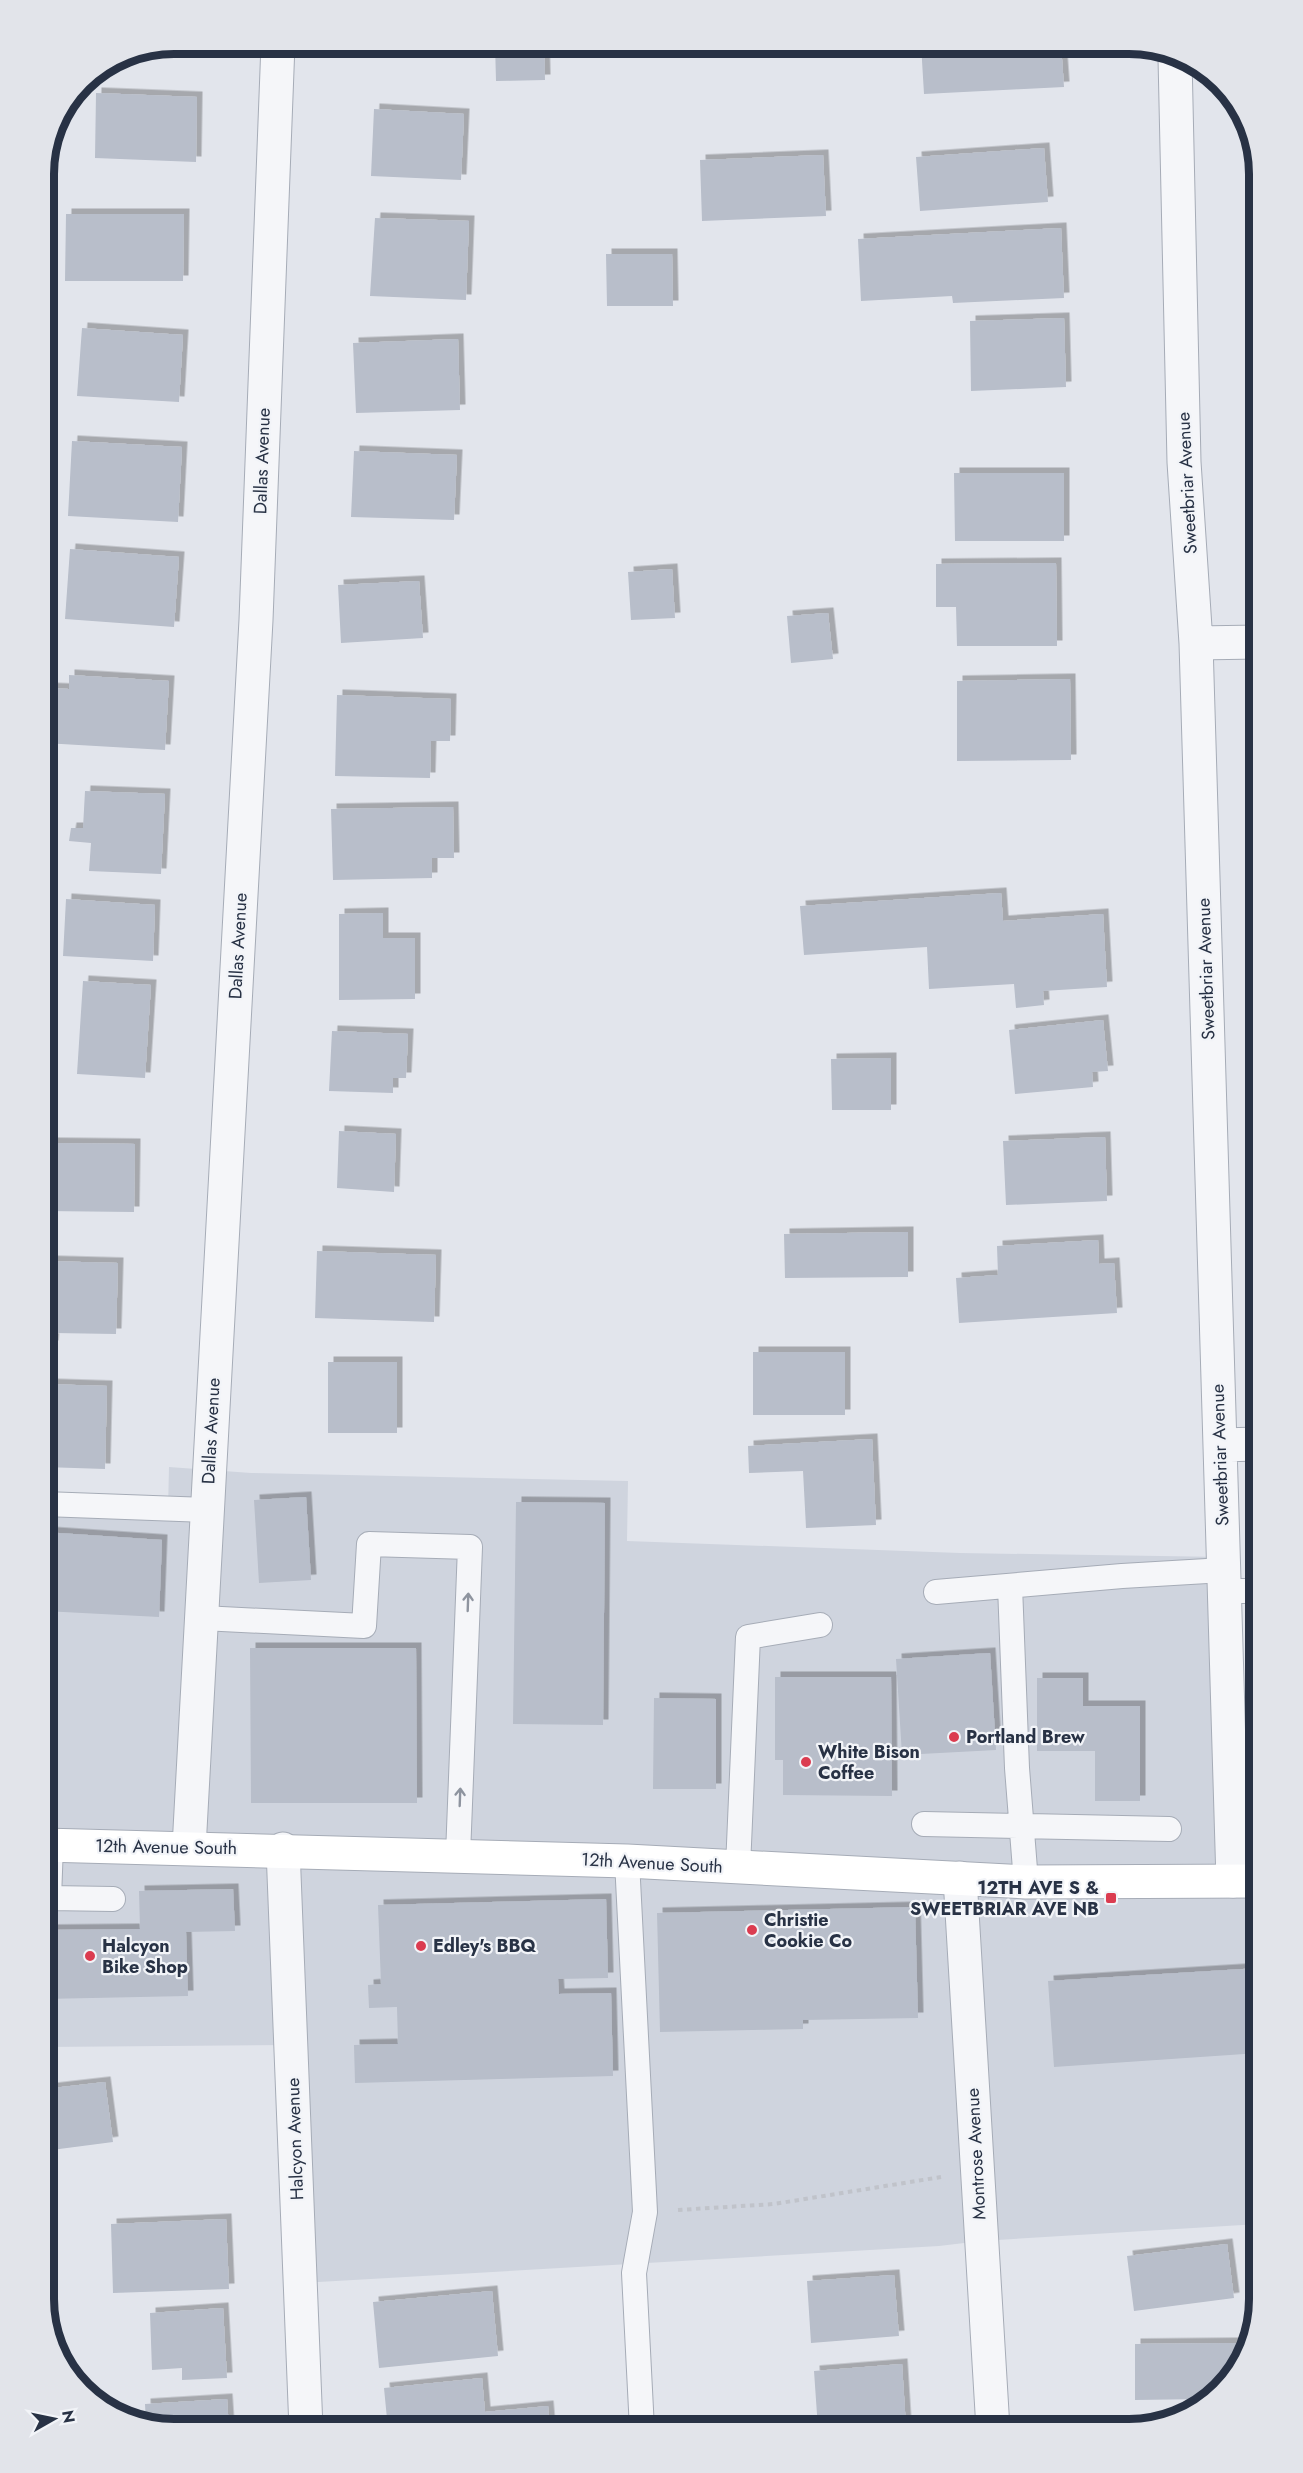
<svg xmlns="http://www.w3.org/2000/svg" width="1303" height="2473" viewBox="0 0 1303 2473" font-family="Jost,sans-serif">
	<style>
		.built { fill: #cfd4de }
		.building { fill: #b8beca; filter: url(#shadow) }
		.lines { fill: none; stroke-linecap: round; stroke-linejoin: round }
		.service-casing { stroke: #a6acb7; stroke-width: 26 }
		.minor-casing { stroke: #a6acb7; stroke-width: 35 }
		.secondary-casing { stroke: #a6acb7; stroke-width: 35 }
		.path { stroke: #c0c3ca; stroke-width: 4; stroke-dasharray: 4.5 4.5; stroke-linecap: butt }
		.service { stroke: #f5f6f9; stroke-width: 24 }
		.minor { stroke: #f5f6f9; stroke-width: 33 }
		.secondary { stroke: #fff; stroke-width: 33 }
		.oneway { stroke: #8e949f }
		.poi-dot { fill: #db3c50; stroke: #f2f4f8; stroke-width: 2 }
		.labels { text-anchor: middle; stroke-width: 4.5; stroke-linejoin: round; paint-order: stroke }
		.street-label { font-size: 18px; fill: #283245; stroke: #f2f4f8 }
		.poi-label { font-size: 18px; font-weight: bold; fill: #283245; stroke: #f2f4f8; text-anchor: start }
		.rim { fill: none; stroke: #283245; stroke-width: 8 }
	</style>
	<defs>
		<filter id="shadow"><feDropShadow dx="5.5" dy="-5.5" stdDeviation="0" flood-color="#0004"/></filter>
	</defs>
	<rect width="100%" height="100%" fill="#e2e5ec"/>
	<path class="built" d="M169,1467L251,1473L628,1481L627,1541L960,1553L1224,1557L1233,1880L1259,1881V2224L981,2241L939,2246L301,2283L291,2045L44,2047V1504L168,1509Z"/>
	<path class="building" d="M379,44H475V57H379Z
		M495,44H544L545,80L496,81Z
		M921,44L1061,45L1064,87L924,94Z
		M96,93L197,97L196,162L95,158Z
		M374,109L464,114L461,180L371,176Z
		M1044,148L1048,202L920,211L916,157Z
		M823,155L826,216L702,221L700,160Z
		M66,214H184L183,281H65Z
		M375,218L469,221L466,300L370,296Z
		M1061,228L1064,298L953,303L952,296L861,301L858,239Z
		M606,254H672L673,306H607Z
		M1064,318L1066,387L971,391L970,321Z
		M82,328L183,335L179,402L77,396Z
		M458,339L460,410L356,413L353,343Z
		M72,441L182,447L178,522L68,516Z
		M354,451L457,455L454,520L351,517Z
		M954,473H1064V541H955Z
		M70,549L179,557L174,627L65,619Z
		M1056,563L1057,646H957L956,607H936V564Z
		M672,569L675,618L631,620L628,572Z
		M419,581L423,638L341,643L338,585Z
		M828,613L833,659L791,663L787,616Z
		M69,675L169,681L165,750L44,743V688L69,689Z
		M1070,679L1071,760L957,761V681Z
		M337,695L451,699L450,741H431L430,778L335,776Z
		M85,791L165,794L161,874L89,871L91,843L69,841L71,828H83Z
		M453,807L454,858H432V878L333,880L331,809Z
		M1001,893L1003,921L1103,914L1107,987L1043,991L1044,1005L1016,1008L1014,984L929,989L927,947L804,955L800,906Z
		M66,899L155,905L153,961L63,956Z
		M383,913V938H415V999L339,1000V914Z
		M83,981L151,985L145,1078L77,1074Z
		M1103,1020L1108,1071L1092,1072L1093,1087L1015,1094L1009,1030Z
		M332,1031L408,1034L406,1078H393V1093L329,1091Z
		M891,1058V1110H832L831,1059Z
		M339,1131L396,1134L394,1192L337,1188Z
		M1105,1137L1107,1201L1006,1205L1003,1141Z
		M48,1143L135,1144L134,1212L44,1211V1178H48Z
		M908,1232V1277L785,1278L784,1234Z
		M1098,1240L1099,1264L1114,1263L1117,1313L959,1323L956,1278L998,1275L997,1246Z
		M317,1251L436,1255L434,1322L315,1318Z
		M45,1261L118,1263L116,1334L54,1333L53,1346H44Z
		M753,1352H845V1415H753Z
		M328,1362H397V1433H328Z
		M44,1384L107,1386L105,1469L44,1467Z
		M872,1439L876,1525L806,1528L803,1471L749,1473L748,1446Z
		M306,1497L311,1580L259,1583L254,1500Z
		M516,1502L605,1503L603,1725L513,1724Z
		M44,1532L162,1540L159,1617L44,1611Z
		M250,1648H416L417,1803H251Z
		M990,1653L996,1750L902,1755L896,1659Z
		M775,1677H891L892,1796L783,1795V1760H775Z
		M1037,1678H1083V1706H1140V1801H1095V1751H1037Z
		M654,1698L716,1699V1789H653Z
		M233,1889L235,1931L186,1932L188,1996L44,1999V1930L140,1929L139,1891Z
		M606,1899L608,1978L558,1979L559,1994L611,1993L613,2076L355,2083L354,2045L398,2044L397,2007L369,2008L368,1985L381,1984L378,1905Z
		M915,1907L918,2018L803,2020V2029L660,2032L657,1913Z
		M1259,1968V2053L1054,2067L1048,1981Z
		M105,2082L113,2142L44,2151V2089Z
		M226,2219L229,2289L113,2293L111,2224Z
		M1227,2244L1234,2298L1134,2311L1127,2256Z
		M894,2275L899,2336L811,2343L807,2281Z
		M492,2291L498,2356L379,2368L373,2302Z
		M223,2308L227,2378L182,2380V2368L152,2370L150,2313Z
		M1237,2343V2372L1204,2399L1135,2400V2344Z
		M902,2364L906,2427L818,2429L814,2371Z
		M482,2378L485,2412L548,2406L550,2429H388L384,2388Z
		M227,2399L229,2429H165L146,2423L145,2404Z"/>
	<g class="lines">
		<defs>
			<path id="service" d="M44,1504L207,1510
				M1010,1586L1017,1768L1026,1882
				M1225,1591H1259
				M936,1592L1122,1576L1224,1570
				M202,1618L364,1626L369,1544L470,1547L458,1855
				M924,1824L1169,1829
				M627,1861L645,2212L634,2273L642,2429
				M738,1867L748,1637L820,1625
				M49,1898L51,1845
				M44,1900L49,1898L113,1899"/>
			<path id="minor" d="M1175,58L1184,462L1196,643L1233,1881
				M1196,643L1259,642
				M1220,1445L1259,1444
				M189,1848L256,620L278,44
				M283,1849L306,2429
				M960,1878L993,2429"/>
			<path id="secondary" d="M44,1845L627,1861L1026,1882L1259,1881"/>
		</defs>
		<use href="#service" class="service-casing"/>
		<use href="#minor" class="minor-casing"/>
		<use href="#secondary" class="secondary-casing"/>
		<path class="path" d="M678,2210L774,2204L941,2177"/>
		<use href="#service" class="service"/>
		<use href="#minor" class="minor"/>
		<use href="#secondary" class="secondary"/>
	</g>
	<defs><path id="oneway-shaft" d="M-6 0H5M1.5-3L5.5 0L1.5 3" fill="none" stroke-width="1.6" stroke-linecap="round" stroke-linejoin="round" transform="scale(1.5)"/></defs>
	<g class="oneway">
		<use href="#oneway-shaft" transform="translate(468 1602) rotate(-88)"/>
		<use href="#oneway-shaft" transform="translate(460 1797) rotate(-88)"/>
	</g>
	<g class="poi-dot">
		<circle cx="954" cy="1737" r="6"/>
		<circle cx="806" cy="1762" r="6"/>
		<rect x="1105" y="1892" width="12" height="12" rx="3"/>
		<circle cx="752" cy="1930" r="6"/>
		<circle cx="421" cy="1946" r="6"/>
		<circle cx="90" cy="1956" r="6"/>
	</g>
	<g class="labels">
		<g class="street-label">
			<text transform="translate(262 461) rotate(-88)" y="6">Dallas Avenue</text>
			<text transform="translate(1187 483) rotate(-93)" y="6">Sweetbriar Avenue</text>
			<text transform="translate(238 946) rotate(-87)" y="6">Dallas Avenue</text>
			<text transform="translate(1206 969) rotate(-92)" y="6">Sweetbriar Avenue</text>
			<text transform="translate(211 1431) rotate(-87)" y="6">Dallas Avenue</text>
			<text transform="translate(1220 1455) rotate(-92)" y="6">Sweetbriar Avenue</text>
			<text transform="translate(166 1847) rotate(1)" y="6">12th Avenue South</text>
			<text transform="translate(652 1863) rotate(3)" y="6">12th Avenue South</text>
			<text transform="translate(295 2139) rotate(-92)" y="6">Halcyon Avenue</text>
			<text transform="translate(976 2154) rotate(-93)" y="6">Montrose Avenue</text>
		</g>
		<g class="poi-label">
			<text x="966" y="1743">Portland Brew</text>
			<text x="818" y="1758">White Bison<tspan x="818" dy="21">Coffee</tspan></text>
			<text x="1099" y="1894" text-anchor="end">12TH AVE S &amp;<tspan x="1099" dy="21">SWEETBRIAR AVE NB</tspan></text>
			<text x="764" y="1926">Christie<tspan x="764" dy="21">Cookie Co</tspan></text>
			<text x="102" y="1952">Halcyon<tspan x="102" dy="21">Bike Shop</tspan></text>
			<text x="433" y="1952">Edley's BBQ</text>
		</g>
	</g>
	<path d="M0 0H1303V2473H0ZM174 54H1129A120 120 0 0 1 1249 174V2299A120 120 0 0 1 1129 2419H174A120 120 0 0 1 54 2299V174A120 120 0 0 1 174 54Z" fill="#e2e4ea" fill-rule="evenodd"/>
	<path class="rim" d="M174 54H1129A120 120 0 0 1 1249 174V2299A120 120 0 0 1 1129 2419H174A120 120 0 0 1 54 2299V174A120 120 0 0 1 174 54Z"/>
	<g transform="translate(54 2419) rotate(81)" stroke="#f2f4f8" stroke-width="4.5" paint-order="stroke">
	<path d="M0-4.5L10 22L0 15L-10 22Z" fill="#283245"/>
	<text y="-9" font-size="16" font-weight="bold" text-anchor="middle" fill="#283245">N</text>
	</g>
</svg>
